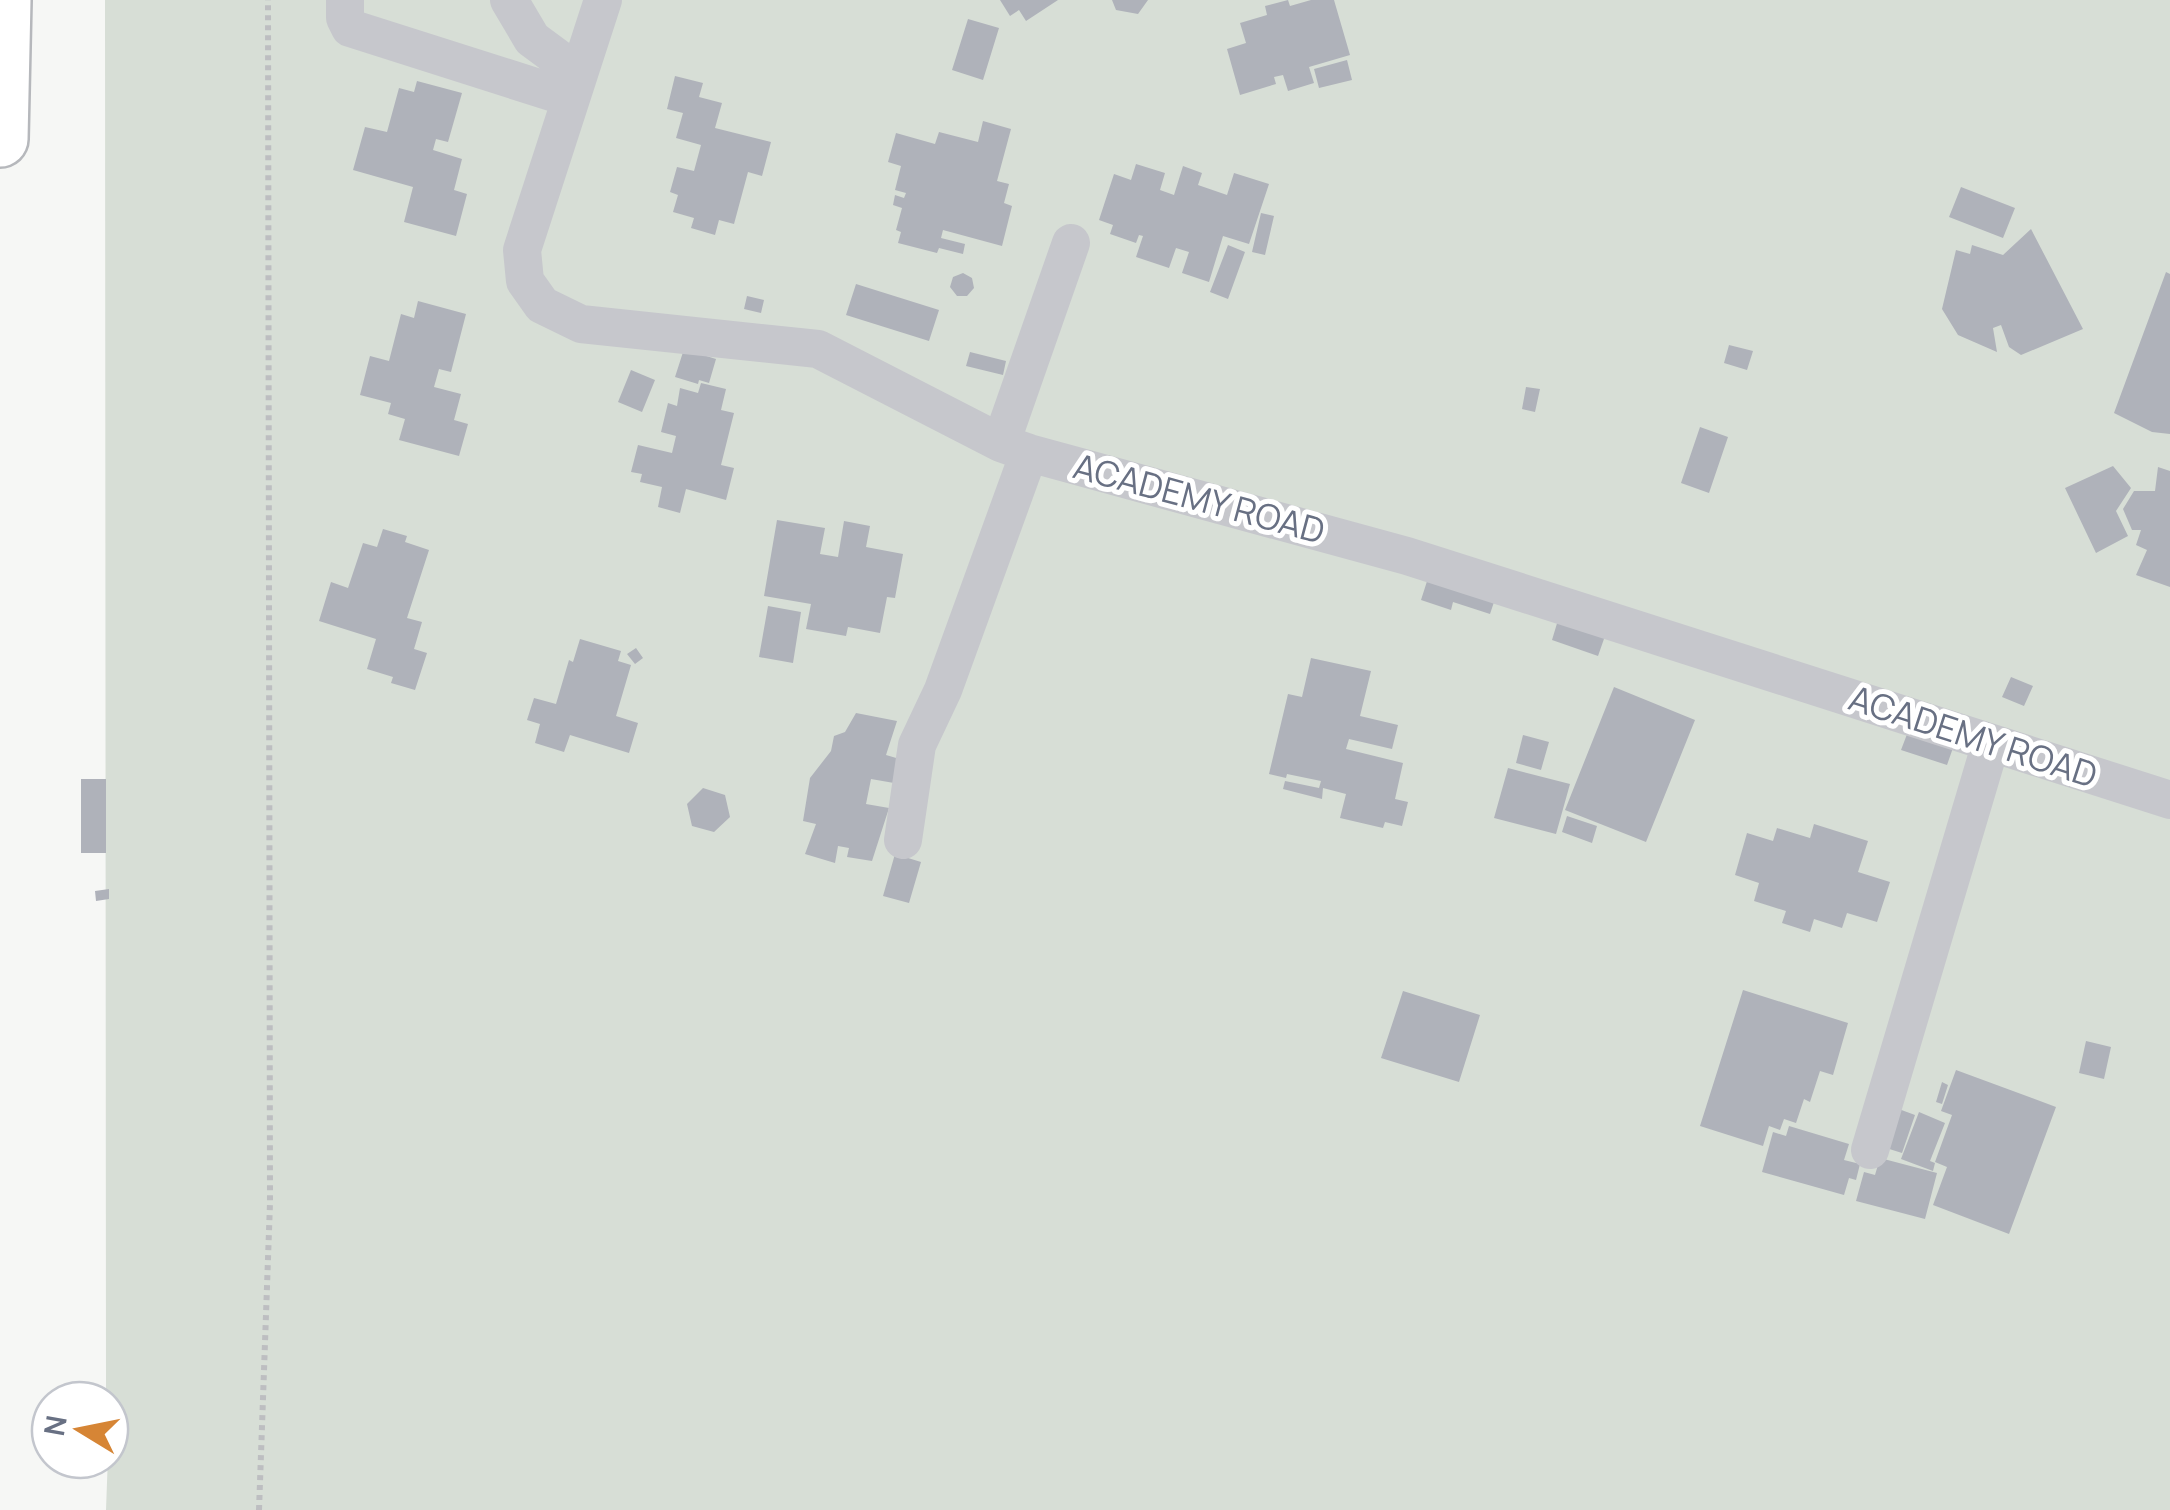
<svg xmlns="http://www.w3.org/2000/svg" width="2170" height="1510" viewBox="0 0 2170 1510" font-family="Manrope,sans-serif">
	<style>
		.green { fill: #d7ded6 }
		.building { fill: #afb2ba }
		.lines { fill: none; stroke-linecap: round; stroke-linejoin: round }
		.highway-casing { stroke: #b6b8bc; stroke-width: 60 }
		.path { stroke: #bdbec1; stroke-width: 6; stroke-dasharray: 5 5; stroke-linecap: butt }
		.minor { stroke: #c6c7cc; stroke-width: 38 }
		.highway { stroke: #fff; stroke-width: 55 }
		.labels { text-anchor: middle; stroke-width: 10; stroke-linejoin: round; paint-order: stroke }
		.street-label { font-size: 35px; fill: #687083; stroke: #fff }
	</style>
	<rect width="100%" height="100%" fill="#f6f7f5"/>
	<path class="green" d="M105,0H2170V1510H106L110,1400H106Z"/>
	<path class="building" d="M1000,0H1058L1026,21L1019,10L1010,16Z
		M1112,0H1148L1138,14L1116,10Z
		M1288,0L1290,6L1311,0H1334L1350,55L1309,67L1314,83L1288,91L1283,75L1274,77L1276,84L1240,95L1227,49L1246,43L1240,23L1267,15L1265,6Z
		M968,19L999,28L983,80L952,70Z
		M1347,60L1352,80L1319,88L1314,69Z
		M675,76L703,83L699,97L722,103L715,128L771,142L762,176L748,172L734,224L719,220L715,235L691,228L694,218L673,212L678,195L670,192L677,167L694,171L701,145L676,138L683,113L667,109Z
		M417,81L462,93L448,142L436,139L433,150L462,159L454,190L467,194L456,236L404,222L413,187L353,170L365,127L387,132L399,88L414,92Z
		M983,121L1011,129L997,181L1009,184L1004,203L1012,206L1002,246L943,230L941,238L965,244L963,254L939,248L937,253L898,243L901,232L896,230L902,208L893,205L895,195L904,198L906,193L895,190L901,166L888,162L896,133L935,144L939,132L978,142Z
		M1136,164L1165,173L1160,190L1174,195L1183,166L1202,173L1198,185L1227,195L1234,173L1269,184L1249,244L1223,236L1209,282L1182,273L1189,252L1176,248L1169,268L1136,257L1143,236L1139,235L1136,243L1110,234L1113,225L1099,220L1114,174L1131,180Z
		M1961,187L2015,208L2003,238L1949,217Z
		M1261,213L1274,216L1265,255L1252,252Z
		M2031,229L2083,329L2021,355L2009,347L2001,325L1993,328L1997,352L1958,335L1942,309L1956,250L1970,254L1972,245L2003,255Z
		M1228,245L1245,252L1228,299L1210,292Z
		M2166,272L2170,274V434L2152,432L2114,413Z
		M963,273L972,278L974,288L967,296H957L950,287L953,277Z
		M856,284L939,310L929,341L846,315Z
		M747,296L764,300L761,313L744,309Z
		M418,301L466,314L451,372L439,369L434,387L461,394L454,420L468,424L459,456L399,440L405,419L388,414L391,403L360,395L370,356L389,361L401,314L414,318Z
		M1729,345L1753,351L1747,370L1724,363Z
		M684,349L716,359L709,383L699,380L698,384L675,377Z
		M970,352L1006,361L1003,375L966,366Z
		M631,370L655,380L642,412L618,402Z
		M701,383L726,389L721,410L734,413L721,465L734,468L726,500L686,489L680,513L658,507L662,487L640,482L642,474L631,472L638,445L672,453L676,436L661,432L668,403L677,406L680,388L698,393Z
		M1526,387L1540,389L1535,412L1522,409Z
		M1700,427L1728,437L1709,493L1681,483Z
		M2113,466L2131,488L2116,511L2128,536L2096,553L2065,488Z
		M2158,467L2170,471V587L2136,575L2147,550L2136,545L2141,530H2132L2123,509L2134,491H2155Z
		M777,520L825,528L820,554L838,557L844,521L870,526L866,547L903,554L895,598L887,597L880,633L848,627L846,636L806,629L811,604L764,596Z
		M383,529L407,536L405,542L429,550L407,618L422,622L414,649L427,653L415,690L391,683L393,677L367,669L376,639L319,621L331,582L348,588L363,543L377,547Z
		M1429,575L1496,596L1490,614L1453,602L1451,610L1421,600Z
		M768,606L801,612L793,663L759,657Z
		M1558,620L1605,636L1598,656L1552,640Z
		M580,639L621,651L618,661L631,665L616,716L638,723L629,753L570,735L564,752L535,743L540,724L527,720L534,698L556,704L569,660L573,662Z
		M636,648L643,658L635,664L627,654Z
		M1311,658L1371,671L1360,716L1398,725L1392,749L1349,739L1346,749L1403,763L1395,799L1408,802L1402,826L1385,822L1383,828L1340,818L1346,794L1323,788L1322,799L1283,789L1285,781L1319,788L1321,781L1287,774L1286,778L1269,774L1288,694L1302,697Z
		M2011,677L2033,686L2024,706L2002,697Z
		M1614,687L1695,720L1646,842L1565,810Z
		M856,713L897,721L886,755L903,760L894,783L871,779L866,804L889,808L872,861L847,857L849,848L838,846L835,863L805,854L816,824L803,821L810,778L831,751L834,736L845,732Z
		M1909,729L1954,745L1947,765L1901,750Z
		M1523,735L1549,742L1541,770L1516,763Z
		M1508,768L1570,784L1556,834L1494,818Z
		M81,779H106V853H81Z
		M703,788L725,795L730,817L714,832L692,826L687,804Z
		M1567,816L1597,826L1592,843L1562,832Z
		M1814,824L1868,841L1858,872L1890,882L1877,922L1847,913L1842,928L1814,919L1810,932L1782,923L1786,911L1754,901L1759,883L1735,875L1747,833L1773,841L1777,828L1810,838Z
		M895,854L921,862L909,903L883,896Z
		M109,889V899L96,901L95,891Z
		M1743,990L1848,1023L1833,1075L1820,1071L1810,1102L1804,1099L1796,1123L1784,1119L1780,1130L1769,1126L1763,1146L1700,1126Z
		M1403,991L1480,1015L1459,1082L1381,1058Z
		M2086,1041L2111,1047L2104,1079L2079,1073Z
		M1956,1070L2056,1107L2009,1234L1933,1205L1947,1167L1935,1162L1952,1115L1941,1111Z
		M1942,1082L1948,1085L1942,1104L1936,1102Z
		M1896,1108L1915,1115L1902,1153L1883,1147Z
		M1919,1112L1945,1123L1930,1161L1935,1163L1933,1171L1901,1159Z
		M1789,1126L1849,1144L1844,1160L1860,1164L1856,1180L1849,1178L1844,1195L1762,1172L1773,1132L1786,1136Z
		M1880,1158L1937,1173L1925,1219L1856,1201L1864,1172L1875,1175Z"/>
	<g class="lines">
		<defs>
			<path id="highway" d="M0,139L3,0"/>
		</defs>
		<use href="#highway" class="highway-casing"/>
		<path class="path" d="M259,1510L270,1203L268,0"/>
		<path class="minor" d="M345,0V18L350,28L570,98
			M509,0L532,39L578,73
			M603,0L522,250L525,281L542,305L581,324L818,349L1001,443L1029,453L1407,556L2170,800
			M1001,443L1071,243
			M903,840L917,745L943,690L1029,453
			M1870,1150L1991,743"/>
		<use href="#highway" class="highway"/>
	</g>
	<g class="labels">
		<g class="street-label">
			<text transform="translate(1199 499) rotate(15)" y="12">ACADEMY ROAD</text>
			<text transform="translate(1973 737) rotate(18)" y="12">ACADEMY ROAD</text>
		</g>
	</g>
	<g transform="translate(80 1430) rotate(280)"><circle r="48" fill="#ffffff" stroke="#c3c6cd" stroke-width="2.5"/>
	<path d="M0-8L18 38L0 25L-18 38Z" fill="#d68535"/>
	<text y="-15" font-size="28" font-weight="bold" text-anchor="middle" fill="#687083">N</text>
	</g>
</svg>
